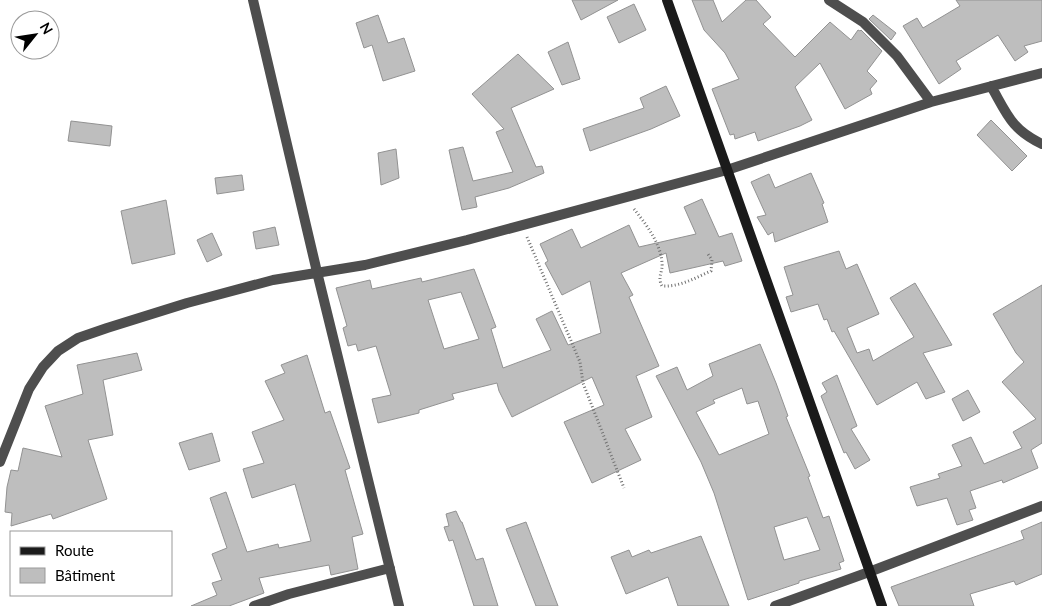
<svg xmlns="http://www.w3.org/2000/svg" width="1042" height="606" viewBox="0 0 1042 606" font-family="Lato,sans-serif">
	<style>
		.building { fill: #bebebe; stroke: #929292; fill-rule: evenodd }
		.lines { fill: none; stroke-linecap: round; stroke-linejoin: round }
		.path { stroke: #707070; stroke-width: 3; stroke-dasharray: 1 2.5; stroke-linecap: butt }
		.street { stroke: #4e4e4e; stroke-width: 10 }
		.secondary { stroke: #1b1b1b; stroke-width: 10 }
	</style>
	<rect width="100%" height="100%" fill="#fff"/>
	<path class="building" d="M572,0H618L581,20Z
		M692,0H713L722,22L746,0H756L771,17L763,24L795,57L830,22L851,40L858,30L860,31L861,30L882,51L867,71L877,81L870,89L872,94L845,109L820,63L795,87L812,120L800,126L758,141L755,132L735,139L734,134L730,135L712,89L739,79L725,53L704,30Z
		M956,0H1042V41L1024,46L1028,52L1015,61L998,35L956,61L961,69L939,84L903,26L917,18L923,28L960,6Z
		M634,4L646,30L619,43L607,17Z
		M378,15L388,43L404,38L415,71L383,81L372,45L364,48L356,23Z
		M873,15L896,33L891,40L869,19Z
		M568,42L580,79L562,85L548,52Z
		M518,54L554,89L511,108L536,167L542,166L544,173L509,188L475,197L477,207L462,210L449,150L463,147L473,181L513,172L496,132L504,129L472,94Z
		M666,86L680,116L651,129L590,151L583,129L644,108L640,98Z
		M991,120L1027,156L1012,171L977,135Z
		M71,121L112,126L110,146L68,141Z
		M396,149L399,178L381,185L378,153Z
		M811,173L824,203L822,204L828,222L775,242L773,232L768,235L757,217L766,215L751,182L769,174L775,188Z
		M242,175L244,190L217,194L215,178Z
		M702,199L719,237L732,233L742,261L725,266L723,261L670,273L666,253L621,273L633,295L629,297L659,366L636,376L652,417L625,429L641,460L592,483L564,422L604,405L592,377L512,417L499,391L497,383L452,394L454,399L419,410V413L378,423L372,399L391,395L376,346L358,351L356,344L348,346L343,328L347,326L336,288L370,280L372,289L421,278L422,282L474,269L496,327L491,329L503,368L551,350L536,319L552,311L568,345L601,333L590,281L562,295L545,263L548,261L540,244L572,229L581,248L629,225L639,247L696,234L684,207ZM461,292L479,339L444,349L428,300Z
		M166,200L175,254L132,264L121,211Z
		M275,227L279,245L256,249L253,232Z
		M212,233L222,255L207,262L197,240Z
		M839,251L846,269L857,264L879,314L847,328L857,353L869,349L873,361L914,337L890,298L915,283L952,345L923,353L945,392L926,399L917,382L877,405L834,331L832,332L827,319L824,320L818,304L791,312L786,297L793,295L784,267Z
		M1042,285V443L1031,450L1038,468L1003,483L1002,480L970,491L976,508L969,510L973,520L957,525L947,498L917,506L910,487L940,478L938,474L962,466L952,445L971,437L984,464L1022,448L1013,432L1036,419L1002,382L1024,362L1016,353L993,314Z
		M760,344L776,383L788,416L786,417L810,476L808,477L823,518L829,516L844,561L839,563L841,569L799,581V583L748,600L714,493L701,462L656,376L677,367L687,390L713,376L709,364ZM742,388L747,404L758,401L769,434L719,455L696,412L715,403L713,400ZM807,517L820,550L784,560L774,527Z
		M137,353L142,370L103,380L113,435L88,440L107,499L53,519L51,514L11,526L12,513L5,512L7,487L11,470L18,471L23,448L62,457L45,406L83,394L77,365Z
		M307,355L325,413L330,411L350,468L345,470L363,534L352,537L358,569L331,575L329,565L259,578L264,593L229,606H191L217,595L212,583L222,580L212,554L227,548L210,498L226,492L247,552L278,544L279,548L311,541L295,484L252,498L243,469L264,463L252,432L284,420L265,381L285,373L281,365Z
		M837,375L857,426L851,429L870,460L855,469L846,452L844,453L821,396L827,392L822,383Z
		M968,390L980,412L963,421L952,399Z
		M212,433L220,461L189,470L179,443Z
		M456,511L461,522H462L476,560L483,558L498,606H474L453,540L449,541L444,527L449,526L446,514Z
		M526,522L558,606H536L506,529Z
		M1042,522V574L1016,585L1014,581L970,594L974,606H899L891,587L1024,539L1021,531Z
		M701,536L729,606H678L668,577L626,594L611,557L629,550L632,557L649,550L651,553Z"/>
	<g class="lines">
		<path class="path" d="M634,209C646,224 661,244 662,263C663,272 657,277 662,286C680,287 695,278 711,271L712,260L708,254
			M527,237L580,362L583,383L624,488"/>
		<path class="street" d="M253,0L317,272L399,606
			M829,0L863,22L897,56L931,102
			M991,86C1007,114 1011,129 1042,144
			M0,462L29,389L43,367L58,351L78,338L107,328L187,303L273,280L365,265L467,240L727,170L931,102L1042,73
			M254,606L289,594L390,568
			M775,606L869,572L1042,506"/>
		<path class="secondary" d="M667,0L882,606"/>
	</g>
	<rect x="10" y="531" width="162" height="65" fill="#ffffff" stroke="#999999"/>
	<rect x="20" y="547" width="25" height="8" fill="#1b1b1b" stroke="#999999"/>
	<text x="55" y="556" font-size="15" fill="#000000">Route</text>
	<rect x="20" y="568" width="25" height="15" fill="#bebebe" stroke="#999999"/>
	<text x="55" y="581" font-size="15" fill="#000000">Bâtiment</text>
	<g transform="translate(35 35) rotate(60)"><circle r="24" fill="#ffffff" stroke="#999999"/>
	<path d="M0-4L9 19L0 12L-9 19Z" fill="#000000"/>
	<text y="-8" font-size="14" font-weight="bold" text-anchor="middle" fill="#000000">N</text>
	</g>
</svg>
